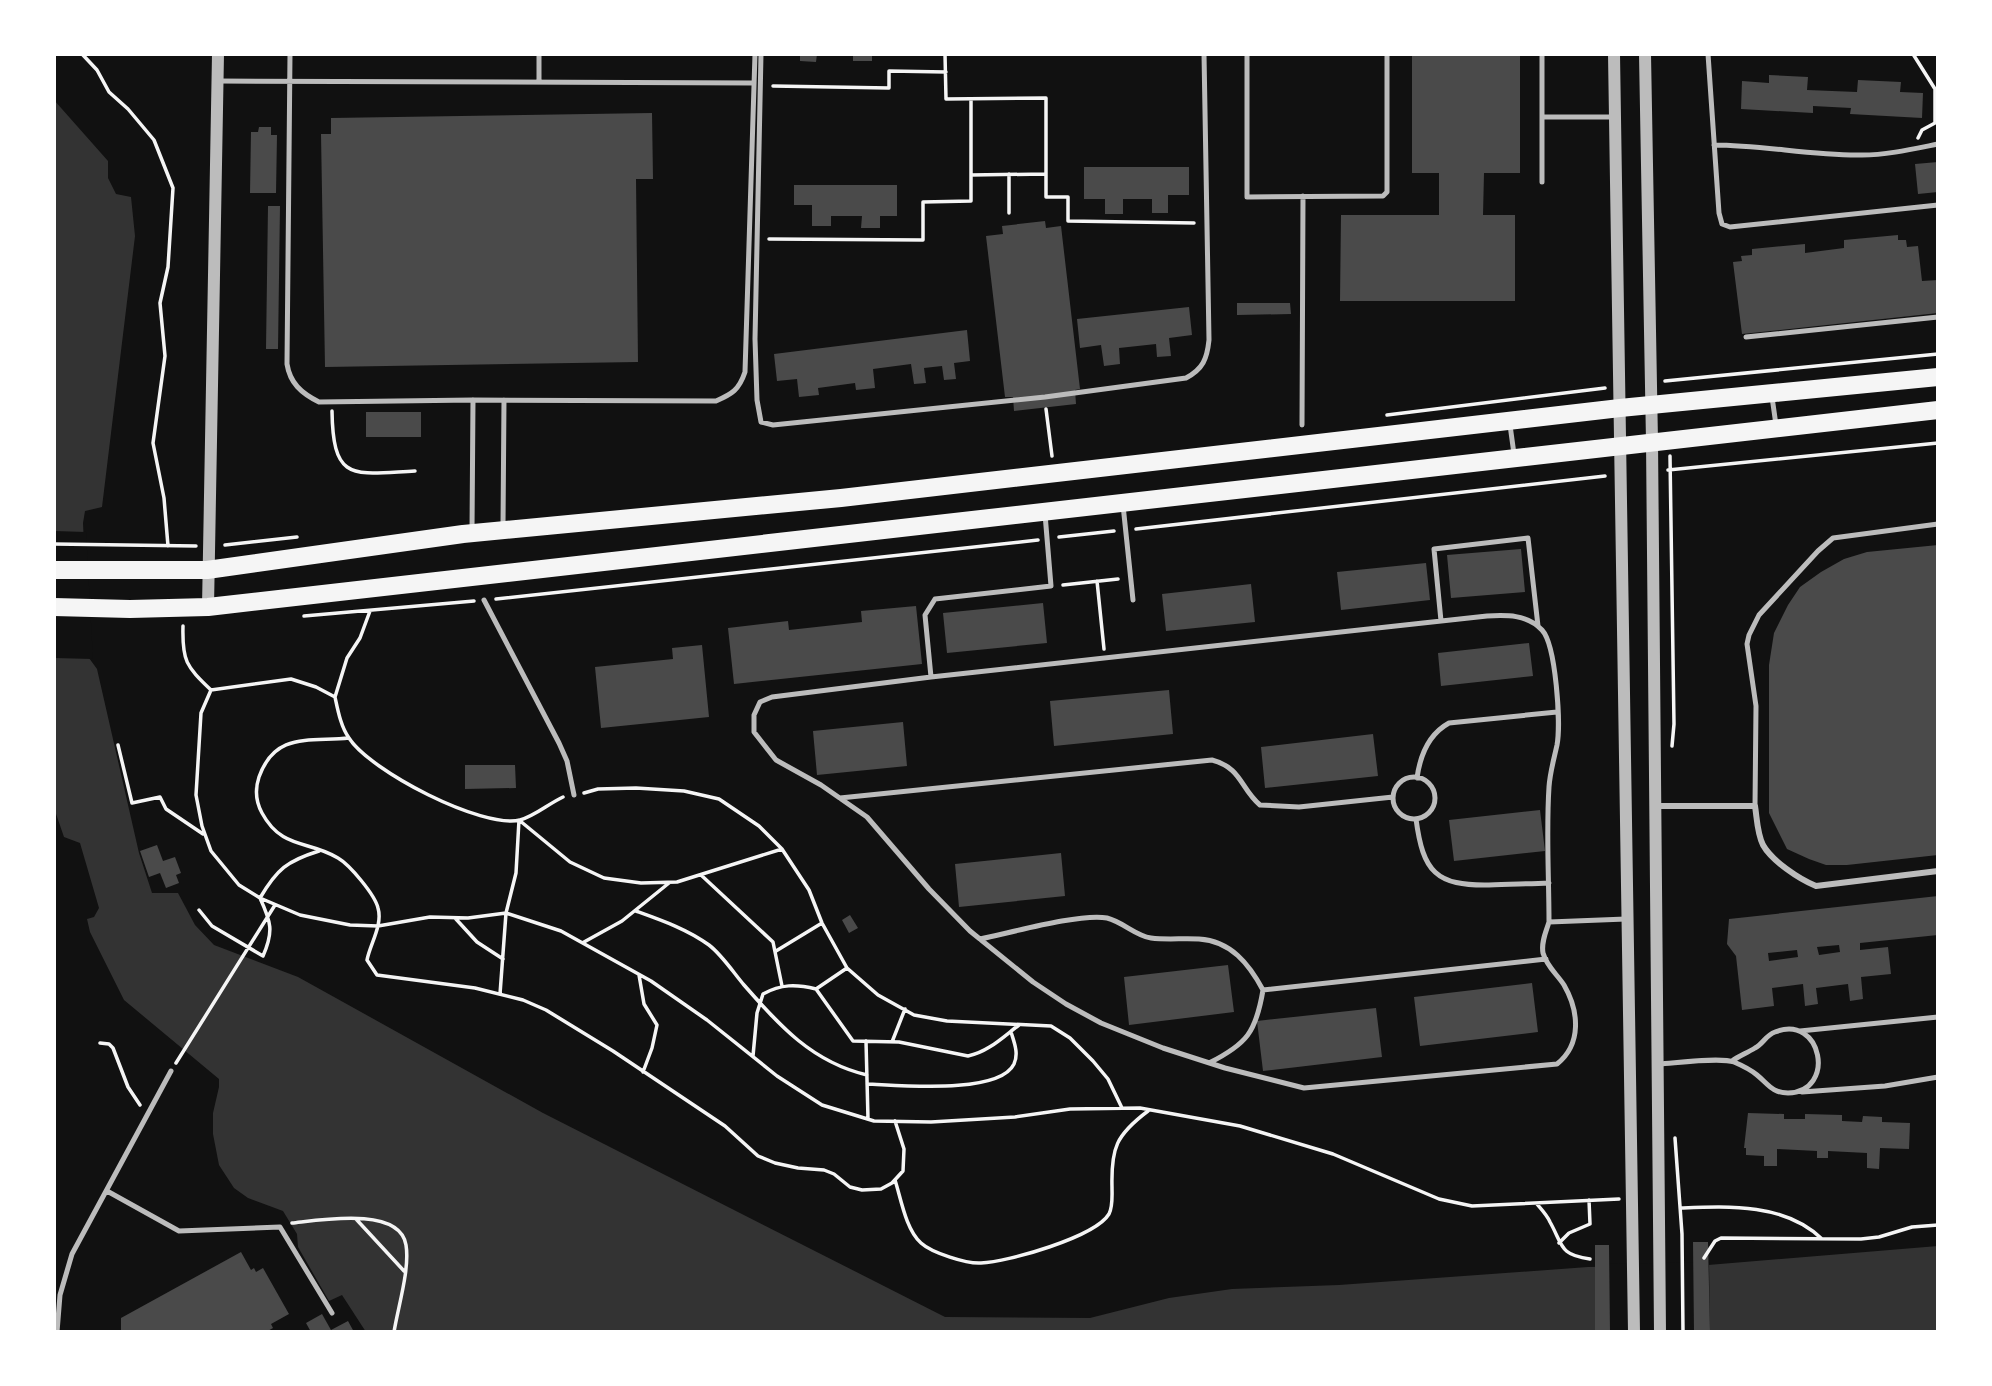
<svg xmlns="http://www.w3.org/2000/svg" width="1992" height="1386" viewBox="0 0 1992 1386" font-family="Inter,sans-serif">
	<style>
		.water { fill: #333 }
		.pier { fill: #111 }
		.building { fill: #4a4a4a; fill-rule: evenodd }
		.lines { fill: none; stroke-linecap: round; stroke-linejoin: round }
		.path { stroke: #f5f5f5; stroke-width: 3.5 }
		.service { stroke: #bcbcbc; stroke-width: 5 }
		.pedestrian { stroke: #bcbcbc; stroke-width: 6 }
		.tertiary { stroke: #bcbcbc; stroke-width: 12 }
		.primary { stroke: #f5f5f5; stroke-width: 18 }
	</style>
	<rect width="100%" height="100%" fill="#111"/>
	<path class="water" d="M54,100L108,161V178L116,194L131,197L135,236L102,507L85,511L83,523L89,658L97,669L139,853L152,893H178L195,925L214,945L298,977L543,1113L945,1317L1090,1318L1169,1298L1232,1289L1339,1285L1588,1267L1708,1265L1938,1246V1332H366L342,1295L329,1301L298,1247L297,1234L283,1211L248,1198L234,1188L219,1165L213,1134V1113L219,1087V1079L124,1000L90,932L87,919L94,917L99,908L80,843L64,837L54,808Z"/>
	<path class="pier" d="M54,531L86,532L93,659L54,658Z
		M1709,1262L1710,1332H1595V1264Z"/>
	<path class="building" d="M800,54H817L816,62L800,61Z
		M853,54H872V61H853Z
		M1412,54H1520V173H1484L1483,215H1515V301H1340L1341,215H1439V173H1412Z
		M1769,75L1808,77L1807,90L1857,92L1858,80L1901,82L1900,92L1923,93L1922,118L1850,114L1851,108L1813,106V113L1741,109L1742,81L1769,83Z
		M652,113L653,179H636L638,362L325,367L321,134H331V118Z
		M259,127H271V135H277L276,193H250L251,132H258Z
		M1938,162V192L1918,194L1915,164Z
		M1084,167H1189V195H1168V213H1152V199H1123V214H1105V199H1084Z
		M794,185H897V216H880V228H861L862,216H831V226H812V205H794Z
		M268,206H280L278,349H266Z
		M1045,221L1046,228L1061,226L1080,389L1075,390L1076,404L1014,411L1013,397H1005L986,236L1003,234L1002,226Z
		M1898,235V240H1906L1907,247L1918,246L1922,281L1938,280V313L1742,334L1733,262L1742,261L1741,256L1752,255V249L1805,244V253L1844,248V240Z
		M1237,303H1290L1291,314L1237,315Z
		M1189,307L1192,335L1169,338L1171,356L1157,357L1156,344L1119,348L1120,364L1104,366L1101,345L1080,348L1077,319Z
		M967,330L970,361L954,363L956,379L944,380L942,366L924,368L926,383L914,384L911,364L873,369L875,388L856,390L855,383L818,388L819,395L799,397L797,379L777,381L774,354Z
		M366,412H421V437H366Z
		M1938,545V855L1847,865H1826L1809,859L1787,849L1769,813V665L1774,633L1788,605L1800,587L1821,572L1844,559L1867,552Z
		M1521,549L1525,592L1451,598L1447,555Z
		M1426,563L1430,600L1341,610L1337,572Z
		M1251,584L1255,622L1166,631L1162,594Z
		M1043,603L1047,643L947,653L943,613Z
		M916,606L922,664L734,684L728,628L788,621L789,630L862,622L861,611Z
		M1529,643L1533,676L1441,686L1438,653Z
		M702,645L709,717L601,728L595,667L673,659L672,648Z
		M1169,690L1173,734L1054,746L1050,701Z
		M903,722L907,766L817,775L813,731Z
		M1373,734L1378,776L1265,788L1261,747Z
		M465,765H515L516,788L465,789Z
		M1540,810L1545,851L1454,861L1449,820Z
		M157,845L163,861L175,857L181,873L176,875L179,883L166,888L160,873L149,877L140,851Z
		M1061,853L1065,896L959,907L955,864Z
		M1938,896V935L1860,943V950L1888,947L1891,974L1861,977L1863,999L1850,1001L1848,984L1816,988L1818,1004L1805,1006L1803,984L1772,988L1774,1006L1742,1010L1736,956L1727,944L1729,919ZM1839,945L1840,952L1819,955L1817,947ZM1797,950L1798,957L1769,961L1768,953Z
		M850,915L858,928L849,933L842,920Z
		M1228,965L1234,1012L1129,1025L1124,977Z
		M1532,983L1538,1032L1420,1046L1414,997Z
		M1376,1008L1382,1057L1263,1071L1257,1021Z
		M1748,1113L1784,1114V1119H1805V1114L1842,1115V1121L1862,1122L1863,1116L1882,1117V1122L1910,1123L1909,1149L1880,1148L1879,1169L1867,1168V1153L1828,1151V1158H1817V1151L1777,1149V1166H1764V1156L1746,1155V1148H1744Z
		M1693,1242H1708L1710,1332H1694Z
		M1595,1245H1609L1610,1332H1595Z
		M241,1252L251,1270L254,1268L256,1272L263,1268L289,1314L271,1324L273,1328L266,1332H121V1318Z
		M322,1314L331,1330L348,1321L354,1332H311L306,1323Z"/>
	<g class="lines">
		<path class="path" d="M82,54L97,70L109,92L128,109L154,140L173,188L168,267L160,303L165,356L153,443L164,498L168,546
			M945,54L946,99L1046,98V197H1068V221L1194,223
			M1913,54L1935,89V123L1922,130L1918,138
			M773,86L889,88V71L946,72
			M1009,174V213
			M971,175L1046,174
			M769,239L923,240V202L971,201V99
			M1665,381L1938,354
			M1046,409L1052,456
			M332,411C333,483 353,474 415,471
			M1387,415L1605,388
			M1670,456L1674,724L1672,746
			M1668,470L1938,443
			M1136,529L1605,476
			M1059,537L1114,531
			M54,544L196,546
			M225,545L297,537
			M1097,581L1104,649
			M1063,585L1118,579
			M496,599L1038,540
			M304,616L474,601
			M183,626C182,661 186,666 211,690
			M335,697L347,658L360,638L370,611
			M349,738C309,742 275,732 259,777C255,789 256,802 262,813C282,850 309,840 338,858C350,865 375,895 378,908C383,925 370,944 367,960L377,975L475,988L523,1000L546,1010L613,1051L725,1126L758,1156L775,1163L798,1168L824,1170L834,1174L850,1187L862,1190L881,1189L892,1183L903,1171L904,1149L895,1121
			M118,745L132,803L160,797L166,809L203,834
			M584,793L598,789L636,788L684,791L719,799L759,826L782,849L809,890L822,923L847,968L878,995L914,1015L947,1021L1051,1026L1070,1038L1093,1061L1108,1079L1122,1108
			M563,797C548,804 535,816 520,820C482,829 370,771 349,738C341,727 338,711 335,697L316,687L291,679L211,690L201,713L196,795L202,826L211,851L239,885L260,898L300,915L350,925L378,926L430,917L468,918L506,913L561,931L651,981L707,1020L777,1076L822,1105L874,1121L931,1122L1015,1117L1070,1109L1140,1108L1240,1126L1333,1154L1439,1199L1472,1206L1619,1199
			M519,820L570,862L604,878L641,883L677,882L782,849
			M701,875L773,942L782,986
			M199,910L212,926L263,956C274,931 271,922 260,898C277,869 287,861 319,851
			M636,911C661,920 687,929 709,945C722,955 733,972 744,985C780,1026 812,1062 867,1075
			M455,918L477,942L503,959
			M584,942L622,921L669,883
			M776,951L822,923
			M639,975L644,1004L657,1025L652,1048L643,1072
			M816,989L853,1041L899,1042L968,1056C988,1052 1003,1037 1019,1025
			M500,994L506,913L516,873L519,820
			M866,1041L868,1119
			M892,1042L905,1009
			M100,1043L109,1044L113,1048L128,1087L140,1105
			M753,1056L757,1013L763,994C781,984 796,984 816,989L847,968
			M176,1063L275,905
			M867,1084C898,1085 999,1095 1014,1064C1019,1053 1014,1042 1011,1032
			M1675,1138L1682,1234L1683,1332
			M895,1180C901,1199 906,1230 921,1243C932,1253 967,1264 981,1263C1008,1262 1095,1237 1109,1214C1113,1206 1112,1196 1112,1187C1111,1148 1116,1135 1148,1111
			M1536,1203C1541,1209 1547,1215 1550,1222C1563,1245 1559,1255 1590,1259
			M1681,1208C1728,1206 1785,1203 1822,1239
			M356,1219L404,1271
			M292,1223C320,1220 400,1206 406,1245C410,1269 398,1307 394,1332
			M1559,1243L1569,1233L1590,1224L1589,1200
			M1704,1258L1715,1241L1721,1238L1861,1239L1879,1237L1912,1227L1938,1225"/>
		<path class="service" d="M290,54L287,364C290,383 301,393 319,402L473,400L716,401C732,394 739,390 745,372L755,54
			M539,54V82
			M761,54L755,339L757,400L761,422L773,425L1045,397L1186,378C1203,369 1207,359 1209,340L1204,54
			M1247,54V197L1383,196L1387,192V54
			M1708,54L1719,213L1722,224L1730,227L1938,205
			M218,81L754,83
			M1542,117H1615
			M1714,145C1764,145 1812,156 1862,155C1887,155 1913,149 1938,144
			M1542,182V54
			M1746,337L1938,317
			M1772,397L1776,425
			M1302,425L1303,196
			M1510,425L1514,454
			M1123,505L1133,600
			M503,526L504,400
			M472,530L473,400
			M484,600L559,743L567,761L574,795
			M1441,621L1434,549L1528,538L1538,626
			M931,677L1487,616C1506,615 1527,614 1542,630C1556,645 1561,724 1557,745C1554,759 1550,772 1549,787C1546,832 1549,877 1549,922C1546,932 1541,942 1543,953C1547,967 1557,974 1564,985C1579,1011 1582,1044 1557,1064L1304,1088L1225,1068L1163,1048L1101,1023L1066,1004L1033,982L970,931L929,889L867,817L821,785L776,760L754,732V715L760,702L772,697L931,677L925,615L935,599L1051,586L1045,514
			M1393 798a21 21 0 1 1 42 0a21 21 0 1 1-42 0Z
			M1417,778C1420,756 1429,734 1449,723L1557,712
			M840,798L1212,760C1242,768 1240,788 1260,805L1299,807L1393,797
			M1755,806L1756,706L1747,644L1749,635L1759,615L1818,551L1833,538L1938,524
			M1416,819C1423,872 1436,886 1489,885C1509,884 1529,884 1549,883
			M1549,922L1626,919
			M980,939C1010,933 1080,913 1107,918C1123,922 1136,936 1151,938C1167,940 1183,938 1199,939C1231,941 1249,964 1263,990L1546,959
			M1800,1031L1938,1017
			M1209,1063C1247,1044 1256,1032 1263,990
			M1659,1064C1676,1063 1720,1057 1734,1062C1741,1065 1751,1070 1757,1075C1768,1084 1772,1093 1788,1093C1837,1092 1822,1013 1775,1032C1766,1035 1763,1044 1755,1048C1747,1053 1739,1056 1732,1061
			M1802,1092L1885,1086L1938,1077
			M107,1191L179,1231L280,1227L332,1313
			M57,1332L60,1295L72,1254L171,1071"/>
		<path class="pedestrian" d="M1655,806H1755C1757,818 1757,833 1763,845C1772,861 1799,879 1816,886L1938,871"/>
		<path class="tertiary" d="M1614,54L1634,1332
			M1645,54L1652,441L1660,1332
			M208,607L218,54"/>
		<path class="primary" d="M54,570H207L463,534L841,498L1620,408L1938,377
			M54,607L130,609L208,607L1938,410"/>
	</g>
	<rect width="1992" height="1386" fill="none" stroke="#ffffff" stroke-width="112"/>
</svg>
